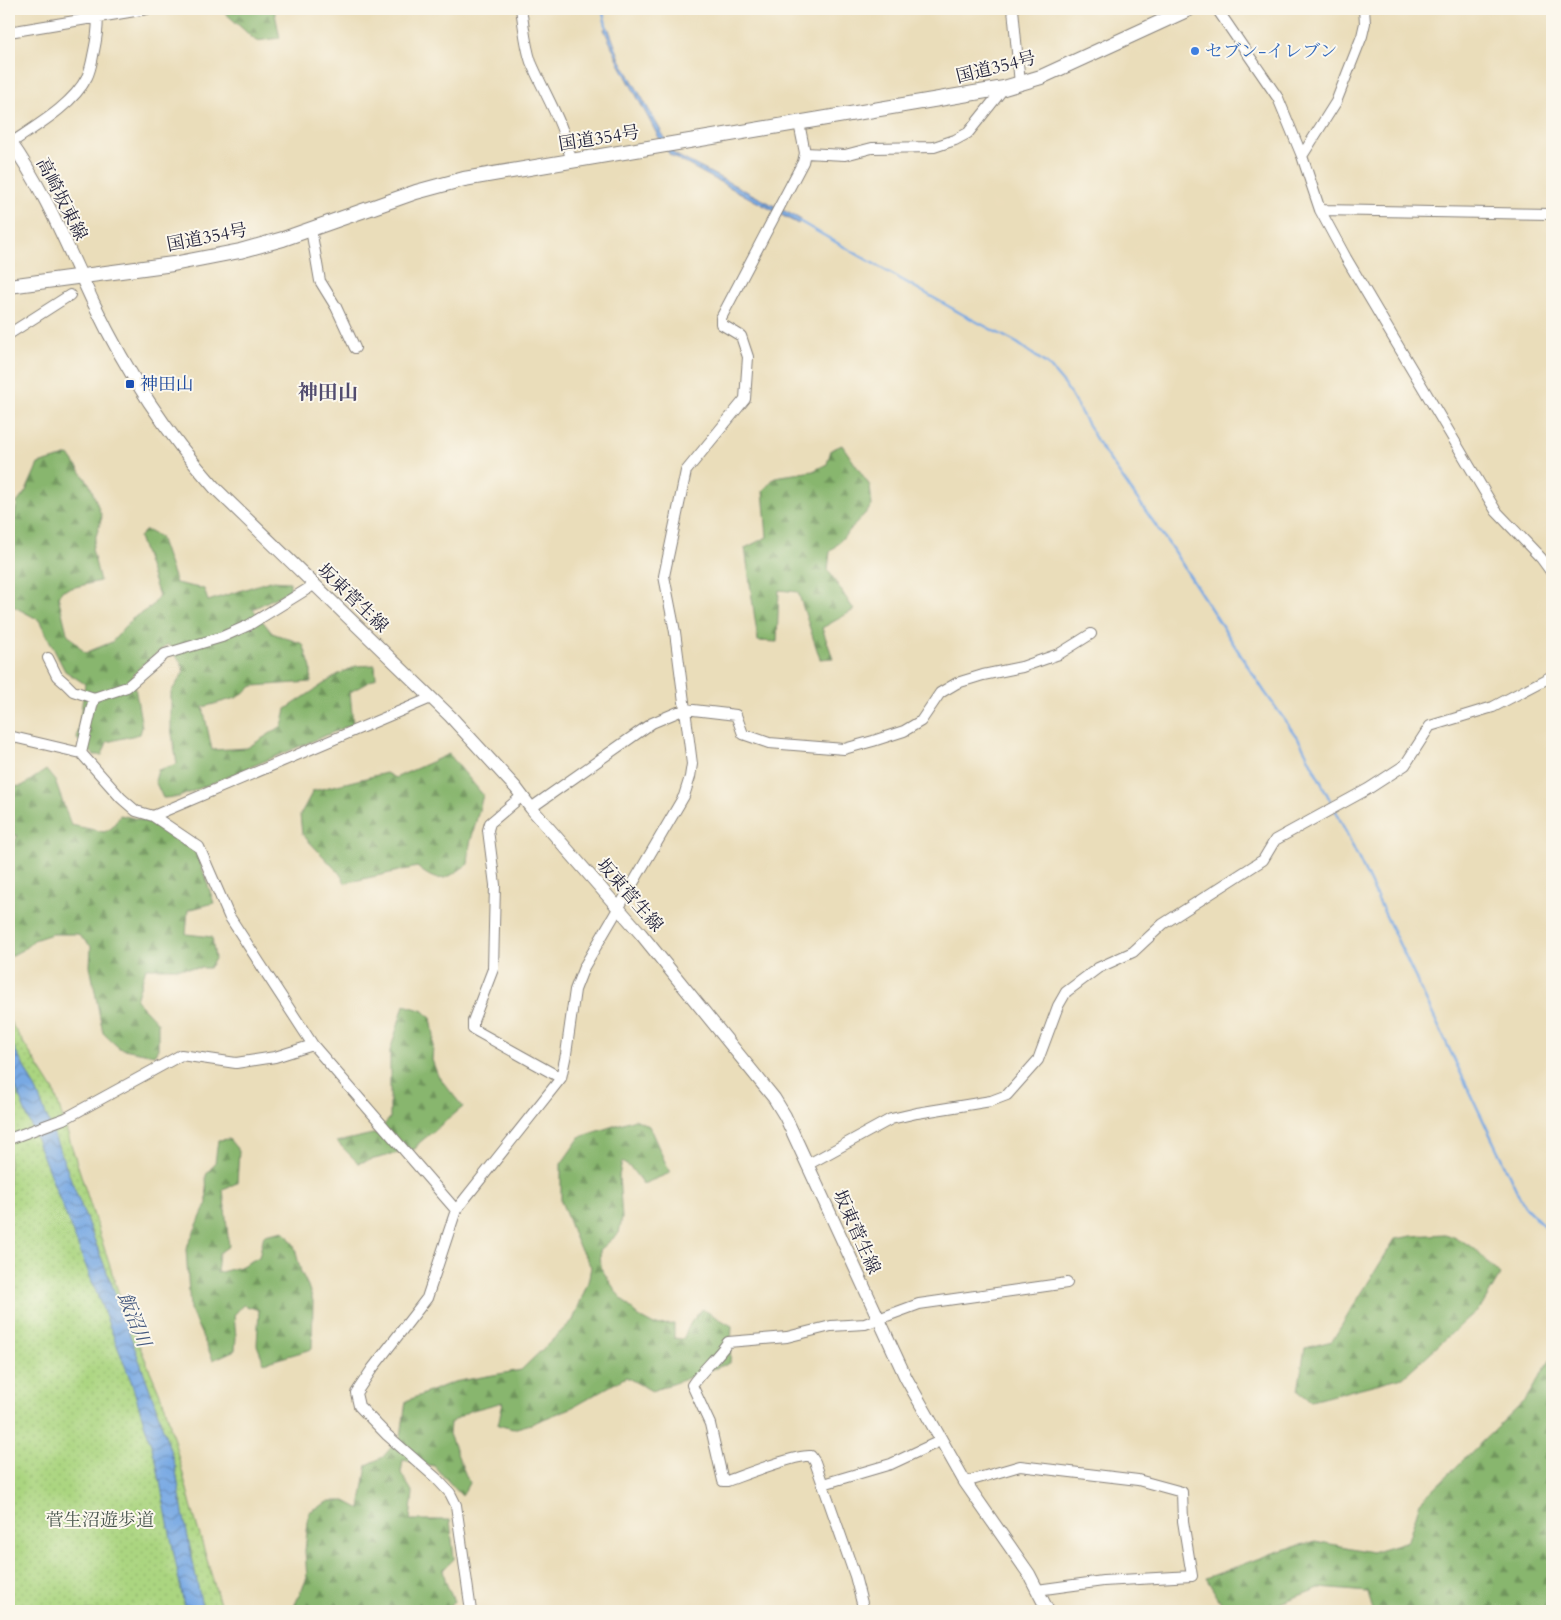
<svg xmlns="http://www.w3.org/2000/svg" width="1561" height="1620" viewBox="0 0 1561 1620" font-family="Cardo,'Noto Serif JP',serif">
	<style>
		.forest { fill: url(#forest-firs); stroke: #556c54 }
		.park { fill: url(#park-dots); stroke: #667c5e }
		.water { fill: url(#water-waves); stroke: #4d668f }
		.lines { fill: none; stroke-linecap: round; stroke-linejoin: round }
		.stream { stroke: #78a9e3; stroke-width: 2.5 }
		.minor-casing { stroke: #86807a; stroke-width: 12 }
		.major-casing { stroke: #86807a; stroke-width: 14 }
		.highway-casing { stroke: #86807a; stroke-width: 16 }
		.minor { stroke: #fff; stroke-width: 10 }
		.major { stroke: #fff; stroke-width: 12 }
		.highway { stroke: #fff; stroke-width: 14 }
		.shop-dot { fill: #3f7fe0; stroke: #fbf7ec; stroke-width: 2 }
		.transit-dot { fill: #1a4fb4; stroke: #fbf7ec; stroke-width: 2 }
		.labels { text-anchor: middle; stroke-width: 4; stroke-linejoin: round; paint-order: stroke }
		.shop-label { font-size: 18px; fill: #366cbe; stroke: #fbf7ec; text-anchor: start }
		.street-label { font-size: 18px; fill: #22223b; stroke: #fbf7ec }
		.transit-label { font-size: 18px; fill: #164399; stroke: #fbf7ec; text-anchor: start }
		.park-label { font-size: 18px; fill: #4b5850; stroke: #fbf7ec }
		.water-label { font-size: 19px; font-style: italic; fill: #44587e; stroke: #fbf7ec }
		.quarter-label { font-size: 20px; font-weight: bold; fill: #524c6f; stroke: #fbf7ec }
	</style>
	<defs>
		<pattern id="forest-firs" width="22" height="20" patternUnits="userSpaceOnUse" patternTransform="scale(1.25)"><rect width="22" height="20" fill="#88b66e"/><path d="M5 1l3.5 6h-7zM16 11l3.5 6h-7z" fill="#6f945c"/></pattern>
		<pattern id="park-dots" width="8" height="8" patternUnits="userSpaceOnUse" patternTransform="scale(1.25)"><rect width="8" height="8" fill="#abd580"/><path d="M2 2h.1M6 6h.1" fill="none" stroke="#93b770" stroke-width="1.8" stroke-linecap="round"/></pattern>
		<pattern id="water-waves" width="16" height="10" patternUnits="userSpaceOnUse" patternTransform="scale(1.25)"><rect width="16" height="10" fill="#78a9e3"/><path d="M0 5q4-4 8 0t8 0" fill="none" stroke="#6289b9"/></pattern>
	</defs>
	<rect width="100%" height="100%" fill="#fbf7ec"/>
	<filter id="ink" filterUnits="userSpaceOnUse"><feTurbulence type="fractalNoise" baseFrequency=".02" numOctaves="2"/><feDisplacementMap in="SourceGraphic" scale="10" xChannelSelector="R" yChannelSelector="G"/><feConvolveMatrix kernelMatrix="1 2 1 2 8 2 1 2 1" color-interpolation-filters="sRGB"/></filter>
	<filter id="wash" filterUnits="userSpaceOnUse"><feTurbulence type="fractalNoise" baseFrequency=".0096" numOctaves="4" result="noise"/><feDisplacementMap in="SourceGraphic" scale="20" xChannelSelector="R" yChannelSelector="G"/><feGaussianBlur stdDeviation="1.12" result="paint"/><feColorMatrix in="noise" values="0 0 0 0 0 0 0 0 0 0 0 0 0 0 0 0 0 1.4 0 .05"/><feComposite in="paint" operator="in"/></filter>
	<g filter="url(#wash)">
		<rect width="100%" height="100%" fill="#eaddba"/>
		<path class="forest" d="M221,9H274L280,38L256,41Z
			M842,445L870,486L872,506L830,552L828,570L854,610L822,628L833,658L820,659L798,592L779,590L777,642L758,641L745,548L767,537L763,491L775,477L813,471L827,464L831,450Z
			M69,455L90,485L102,517L92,549L100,581L63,590L58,596L67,633L85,653L112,642L132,619L152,606L159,596L139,537L146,530L160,537L176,583L204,589L208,601L270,581L290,582V590L253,609L272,633L303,644L311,668V682L253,686L236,698L203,707L212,750L247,748L282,726L286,709L337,675L356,666L375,665L376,678L350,692L353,724L179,797L163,798L155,781L158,770L177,764L171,728V692L184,672L181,663L168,644L140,667L133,676L142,727L140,734L107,742L102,755H94L77,739L85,684L65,671L39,620L9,604V528L13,525L17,503L26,491L38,464Z
			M449,754L483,795L470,844L468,864C446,879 440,886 417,867L345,883L340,874L302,834L300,815L313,791L386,773L395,778Z
			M46,770L55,781L71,825L104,832L112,828L120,815L147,821L197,853L214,903L188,910L186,934L212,937L215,959L209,968H146L136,1000L158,1023V1049L154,1055L119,1048L103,1033L90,966L91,946L77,934H52L34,940L24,949L9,957V853L18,835L9,837V787L22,786Z
			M404,1005L424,1011L431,1018L434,1035L432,1060L438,1076L463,1107L419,1143L415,1149L358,1163L337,1142L377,1133L390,1118V1051Z
			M635,1119L649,1126L670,1173L643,1184L631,1168L622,1162L619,1176L622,1218L619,1233L600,1250L601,1268L617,1293L639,1317L654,1325L674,1324V1338L683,1339L691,1322L702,1309L732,1326L730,1363L652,1391L626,1377L571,1408L531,1424L513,1429L498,1425L503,1402L469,1411L450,1423L449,1434L469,1483L462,1496L434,1466L403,1460L401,1473L413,1493L410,1520H450L454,1559L443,1570L446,1583L454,1601L447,1611H292L307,1578L305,1551L309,1512L330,1501H345L360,1509L367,1465L383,1457L401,1436L406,1401L454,1382L521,1370L573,1320L588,1282L591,1267L577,1243L561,1201V1164L580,1137Z
			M229,1139L239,1151L237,1183L223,1189L229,1246L219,1253L217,1273L240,1267L259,1257L264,1235L284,1231L294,1245L301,1272L308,1286L313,1301L312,1349L264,1363L257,1345L259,1310L243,1305L234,1315L236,1337L235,1350L213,1360L190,1309L186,1249L207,1203L206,1175L215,1163L218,1140Z
			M1445,1234C1472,1242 1481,1256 1500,1275L1482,1306L1403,1377L1311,1401L1298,1391L1305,1348L1332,1341L1395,1239L1412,1236Z
			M1552,1357V1611H1373L1368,1592L1319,1588L1260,1611H1226L1206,1578L1276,1552L1315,1541L1372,1552L1408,1541L1420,1502L1526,1399Z"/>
		<path class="park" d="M9,1020L54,1091L123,1307L165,1406L193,1512L222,1611H9Z"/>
		<path class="water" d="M608,27L620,59L674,154L800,219L798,224L670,155L659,138L620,65L604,29Z
			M9,1038L37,1092L110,1280L154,1401L175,1465L183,1513L203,1611H185L156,1461L131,1381L9,1070Z"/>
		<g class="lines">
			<path class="stream" d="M602,9L607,29
				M797,220L962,314L1017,343L1048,365L1065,385L1100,446L1171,547L1264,691L1301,743L1332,804
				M1335,809L1524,1206L1552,1234"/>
		</g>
	</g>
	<g filter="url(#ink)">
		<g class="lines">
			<defs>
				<path id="minor" d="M521,9C524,26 525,45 531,62C545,95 565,125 571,161
					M1013,9L1020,84
					M1217,9L1278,98L1302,156L1320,210L1346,258L1496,511L1541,558L1552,573
					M9,32L147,9
					M11,143C36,126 73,105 87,77C91,69 92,60 94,51C97,37 99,23 97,9
					M805,153L845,155L872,148L934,147L955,140L968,133L1004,88
					M1302,156L1336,102L1362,36L1365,23L1364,9
					M1320,210L1552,214
					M313,228L312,235L320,281L336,307L355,348
					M9,334L70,295
					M48,658L57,676L66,684L73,691L94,698L127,687L165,654L222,637L249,625L309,588L314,583
					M9,736L81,753L121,798L136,811L153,816L199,847L229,916L313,1045L456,1210
					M81,753L94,698
					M522,796L490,823L488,830L495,885L493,969L473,1021V1029L561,1078
					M531,808L652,723L685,709L736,715L743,734L769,743L844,749L873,741L904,731L921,721L940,693L957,683L983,675L1022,667L1059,654L1091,634
					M153,816L431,698
					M9,1139L66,1118L181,1055L236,1063L275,1057L313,1045
					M807,1165L891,1119L917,1113L991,1101L1007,1095L1038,1060L1058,1006L1066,992L1098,968L1133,952L1163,924L1263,860L1275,840L1368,789L1405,765L1430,726L1493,707L1552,676
					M965,1482L1020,1466L1138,1480L1182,1492L1183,1521L1192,1576L1103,1581L1037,1590
					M823,1484L891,1464L940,1441
					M471,1611L456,1505L450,1493L436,1478L387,1435L359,1406L356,1393L372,1369L427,1298L456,1210L561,1078L566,1054L575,990L584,967L684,796L690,777L692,764L675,632L664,576L686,471L745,399L748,357L741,336L721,324V318L803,162L805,153L799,123
					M864,1611L855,1576L815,1462L811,1456C797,1454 744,1475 727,1481H723L710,1424L692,1385C703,1369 717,1358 728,1342L787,1337L831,1326L865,1324L919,1304L1067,1283"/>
				<path id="major" d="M9,140C45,190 68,249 94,304C126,371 166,433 215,488L450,716L516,788L531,808L641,934L774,1098L785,1116L906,1378L965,1482L1029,1574L1048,1611"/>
				<path id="highway" d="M9,286L173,264L240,251L283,239L416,192L464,179L1004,88L1041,77L1189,9"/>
			</defs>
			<use href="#minor" class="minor-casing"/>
			<use href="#major" class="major-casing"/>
			<use href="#highway" class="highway-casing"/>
			<use href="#minor" class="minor"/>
			<use href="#major" class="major"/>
			<use href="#highway" class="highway"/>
		</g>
	</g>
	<circle class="shop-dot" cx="1195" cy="51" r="5"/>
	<rect class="transit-dot" x="125" y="379" width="10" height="10" rx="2.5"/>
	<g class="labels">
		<g class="shop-label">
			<text x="1205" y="57">セブン-イレブン</text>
		</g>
		<g class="street-label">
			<text transform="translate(996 67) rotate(-14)" y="6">国道354号</text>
			<text transform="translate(599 138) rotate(-9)" y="6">国道354号</text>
			<text transform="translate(62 199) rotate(63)" y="6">高崎坂東線</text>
			<text transform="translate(207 237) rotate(-11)" y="6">国道354号</text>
			<text transform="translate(353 598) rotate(44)" y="6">坂東菅生線</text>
			<text transform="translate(630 895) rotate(49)" y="6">坂東菅生線</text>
			<text transform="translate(857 1232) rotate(66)" y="6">坂東菅生線</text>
		</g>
		<g class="transit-label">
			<text x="140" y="390">神田山</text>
		</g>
		<g class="park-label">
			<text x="100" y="1526">菅生沼遊歩道</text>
		</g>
		<g class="water-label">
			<text transform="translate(135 1319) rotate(68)" y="7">飯沼川</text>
		</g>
		<g class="quarter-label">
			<text x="328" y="399">神田山</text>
		</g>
	</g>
	<rect width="1561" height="1620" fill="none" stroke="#fbf7ec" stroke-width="30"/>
</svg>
